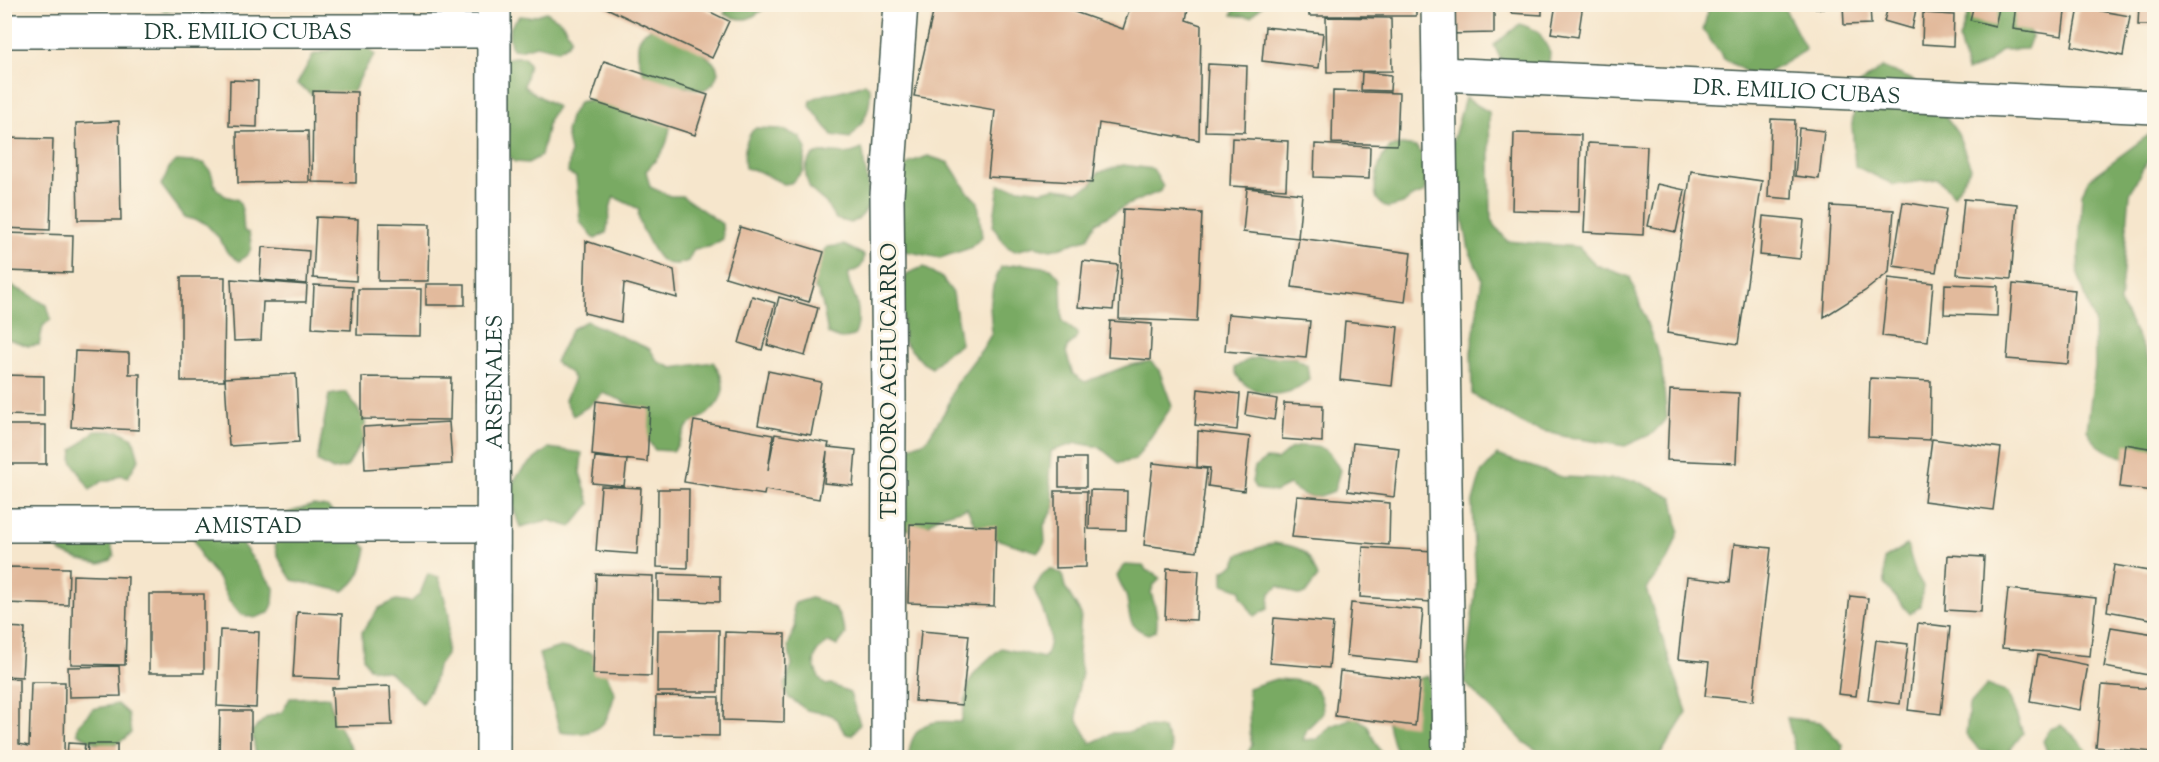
<svg xmlns="http://www.w3.org/2000/svg" width="2159" height="762" viewBox="0 0 2159 762" font-family="'Sorts Mill Goudy',serif">
	<style>
		.forest { fill: #79aa64; stroke: #4c744c; stroke-width: 1.5 }
		.building { fill: #e2ba9c }
		.lines { fill: none; stroke-linecap: round; stroke-linejoin: round }
		.minor-casing { stroke: #3f564b; stroke-width: 36 }
		.tertiary-casing { stroke: #3f564b; stroke-width: 36 }
		.minor { stroke: #fff; stroke-width: 33 }
		.tertiary { stroke: #fff; stroke-width: 33 }
		.labels { text-anchor: middle; stroke-width: 6; stroke-linejoin: round; paint-order: stroke }
		.street-label { font-size: 22px; fill: #1f3d34; stroke: #fcf5e5 }
	</style>
	<rect width="100%" height="100%" fill="#fcf5e5"/>
	<filter id="ink" filterUnits="userSpaceOnUse"><feTurbulence type="fractalNoise" baseFrequency=".0167" numOctaves="2"/><feDisplacementMap in="SourceGraphic" scale="12" xChannelSelector="R" yChannelSelector="G"/><feConvolveMatrix kernelMatrix="1 2 1 2 8 2 1 2 1" color-interpolation-filters="sRGB"/></filter>
	<filter id="wash" filterUnits="userSpaceOnUse"><feTurbulence type="fractalNoise" baseFrequency=".008" numOctaves="4" result="noise"/><feDisplacementMap in="SourceGraphic" scale="24" xChannelSelector="R" yChannelSelector="G"/><feGaussianBlur stdDeviation="1.35" result="paint"/><feColorMatrix in="noise" values="0 0 0 0 0 0 0 0 0 0 0 0 0 0 0 0 0 1.4 0 .05"/><feComposite in="paint" operator="in"/></filter>
	<g filter="url(#wash)">
		<rect width="100%" height="100%" fill="#f6e6cc"/>
		<path class="forest" d="M1723,4L1783,5L1806,50L1758,79L1724,59L1703,30L1709,7Z
			M1972,4C2014,5 2009,0 2032,36L2027,49L2001,50L1988,63L1967,71L1959,39Z
			M154,5H203L204,15L187,9L164,11Z
			M373,5H421C408,16 394,13 377,12Z
			M712,5L768,4V5C752,20 745,23 724,14L729,5Z
			M1242,5L1243,4L1263,5L1251,17L1232,15L1235,8Z
			M546,12L562,22L571,37L568,44L558,50L536,45L520,50L512,49C507,34 508,26 520,16L530,17Z
			M1520,24L1538,31L1550,52L1548,75L1513,86L1494,45Z
			M653,28L698,48L716,65L718,73L713,84L704,90L688,87L673,89L645,76C637,60 631,34 653,28Z
			M353,43L365,44L375,55L362,74L350,99L321,101L297,84L313,55Z
			M514,57H524L529,64L524,86C534,95 546,99 557,107L549,119L541,156L528,163L515,162L504,152L500,60Z
			M1882,67L1913,80L1939,107L1958,134L1971,168L1954,195L1938,179L1894,185L1855,166L1852,124L1858,86Z
			M865,83L870,89C871,110 864,123 850,138L832,135L810,106L811,100C829,90 849,92 865,83Z
			M618,94L671,118C669,145 664,152 646,171L650,187L670,196H682L722,224L723,239L709,247L694,249L688,261C662,271 656,256 646,236C641,226 637,220 639,209L614,197C608,209 610,219 606,233L595,239L580,222L576,177L568,173L570,152L566,132L570,117L579,102Z
			M1465,98L1489,112L1491,220L1507,241L1579,247L1596,265L1630,277L1661,362L1667,418L1652,434L1625,446L1567,437L1528,427L1472,394L1471,352L1482,279L1469,250L1450,151Z
			M755,128L781,129L800,137L806,149L803,171L791,183L784,184L758,171L745,168C743,155 745,137 755,128Z
			M2154,131V153L2143,168L2130,194L2120,303L2154,369V447C2139,464 2115,458 2098,445C2094,442 2090,435 2087,430L2095,366L2094,322L2078,274L2082,193L2089,179Z
			M1402,145L1416,147L1426,158L1425,192L1410,198L1403,204L1388,208C1384,205 1379,203 1377,199C1372,186 1379,153 1392,147C1395,145 1399,146 1402,145Z
			M862,149C865,155 863,161 865,168C870,190 876,211 851,223L836,219C832,214 829,208 826,203C821,198 812,193 809,186C803,173 805,155 821,153C839,151 842,158 862,149Z
			M928,156L949,163L967,191L978,202L982,237L970,248L940,258L889,248L900,171L911,162Z
			M177,161L204,163L211,172L216,188L225,196L238,200C245,213 242,217 244,231L249,233C253,248 252,253 239,261L227,252L220,239L205,223L185,217L161,185C168,176 165,167 177,161Z
			M1123,165L1153,169L1163,187L1161,191L1127,205L1096,223L1087,239L1051,250L1035,246L1015,251L1006,246L993,226L999,185L1041,191L1055,188L1078,191L1091,185L1098,173Z
			M844,245L864,255C864,267 860,269 849,273C847,284 852,287 855,297C859,308 860,326 854,336L840,339L828,334L822,302L818,292L815,289L812,275L822,253L827,247Z
			M1022,264L1051,268L1061,279L1062,321L1078,334L1074,341L1067,347L1066,352L1073,374L1085,382L1127,366L1150,361L1159,370L1172,406L1135,460L1119,463L1099,447L1077,443L1051,451L1049,478L1055,506L1044,525L1045,543L1038,552L979,534L967,508L939,516L927,526L908,530L900,527L895,452L926,441L947,408L955,385L983,348L992,333L990,307L993,286L1001,267Z
			M923,267L942,278L953,293L961,344L946,353L932,368L923,363L904,342L901,285L908,273Z
			M5,282H7C14,288 17,289 25,292C32,295 39,302 47,305L51,319L43,326L39,345L28,346L5,338Z
			M586,321L650,349L658,362L673,368L713,362C728,382 727,398 706,415C701,419 691,421 687,427C681,436 680,444 673,451L655,450L640,429V411L621,400L603,393L589,406L573,416L565,400L574,379L571,374L555,362L572,329Z
			M1258,357L1295,358L1307,365L1309,380C1303,384 1295,390 1288,392C1267,398 1240,389 1234,368L1246,361Z
			M346,392L365,420V436L347,467L333,470L317,461L329,395Z
			M95,431H119L133,438L139,459L128,477L120,475L110,481H102L90,490L72,461L73,450Z
			M1300,446C1325,446 1328,448 1340,470L1334,491C1312,500 1309,500 1289,485L1275,492L1256,489L1252,482L1255,467L1266,459L1277,460L1290,449Z
			M549,448L582,453L580,473L590,504L571,527L548,520L520,527C502,481 513,476 549,448Z
			M1497,455L1562,477L1635,480L1673,498L1679,531L1669,558L1646,589L1687,712L1659,757H1548L1525,743L1464,682L1476,586L1472,505L1481,473Z
			M313,505L327,507L349,527L367,549C363,568 360,581 343,591L292,580C275,553 270,547 280,515Z
			M192,533L240,536L242,544L274,588L273,604L269,613L254,618L240,614L228,599L218,578L201,557Z
			M58,534L89,537L111,544L114,556L111,560L100,564L80,560L60,552L55,543Z
			M1274,543C1304,548 1307,549 1318,577L1305,594L1297,595L1279,586L1270,593L1268,609L1254,616L1241,596V590L1223,584V571L1235,564L1239,554Z
			M1907,545L1916,574L1923,586L1920,606L1910,614L1885,585L1884,559Z
			M1124,565L1143,566L1147,571L1155,573L1160,579L1153,586L1151,593C1155,606 1159,616 1156,631L1148,634C1127,627 1130,616 1127,599C1125,591 1120,583 1117,576Z
			M1050,569L1062,574L1065,587L1081,614L1078,652L1082,673L1077,695V719L1091,743L1113,733L1131,732L1145,727L1162,728C1168,737 1174,747 1171,757H909C909,743 915,727 931,723C940,720 952,722 961,722C965,709 965,697 969,684C973,670 990,658 1001,648L1044,658C1058,635 1043,613 1034,589L1043,574Z
			M428,574L439,577L449,615L446,655L437,667L433,685L422,703L390,672L369,668L363,658L362,632L379,608L396,600L411,602L420,594Z
			M811,598C835,604 839,611 846,634L837,646L829,642C825,645 819,649 817,652C810,663 818,679 826,685L831,684L850,693L860,724L852,735C841,735 843,726 836,719C828,710 814,714 805,709C799,705 796,701 789,698L784,688L792,665L788,646L795,628L793,607L795,603Z
			M560,647L591,653L603,667L615,694C612,702 610,714 605,721C595,735 575,735 560,732L539,654Z
			M1428,676L1437,702L1433,752C1390,762 1395,751 1386,715L1405,683Z
			M1276,679C1305,681 1322,680 1323,713L1307,729L1303,740L1317,739L1331,726L1355,717L1367,725L1383,757L1245,758L1252,745C1248,727 1250,707 1248,688Z
			M1987,685L2008,693L2023,733L2007,754L1980,751L1966,734L1969,705Z
			M329,697C334,720 344,738 357,757H256L252,731L267,717L282,712L290,698Z
			M117,704L128,714L131,733C112,752 98,746 77,733L78,725L93,709Z
			M1787,718L1820,722L1843,745L1841,757H1797Z
			M2061,725L2075,737L2091,755L2090,757H2049L2043,741L2050,729Z"/>
		<g id="blocks">
			<path class="building" d="M598,4H694L729,21L712,58Z
				M935,4H1052L1123,29L1131,4H1189L1186,20L1201,25L1199,140L1099,123L1092,183L988,177L995,110L914,96Z
				M1309,4H1416V16H1309Z
				M1448,4H1494V33L1448,34Z
				M1512,4H1542V15L1511,13Z
				M1556,4H1583L1578,37L1551,33Z
				M1720,4H1745V9Z
				M1792,4H1825L1824,9L1792,6Z
				M1843,4H1870L1871,24L1844,25Z
				M1889,4H1917L1912,29L1884,21Z
				M1949,4H1969L1968,10Z
				M1974,4H2000L1995,26L1970,20Z
				M2016,4H2066L2062,36L2013,29Z
				M2139,4H2154V25H2138Z
				M2079,7L2130,16L2123,56L2072,46Z
				M1923,13L1954,15L1953,46L1922,44Z
				M1326,17L1391,18L1392,71L1327,72Z
				M1265,27L1323,33L1319,68L1262,61Z
				M604,61L708,95L695,135L591,101Z
				M1208,64L1247,66L1245,132L1205,131Z
				M1362,72L1391,75L1390,91L1361,90Z
				M230,80L258,81L257,127L229,126Z
				M313,91L357,92L356,183L312,182Z
				M1333,91L1399,93L1397,145L1332,143Z
				M1771,119L1795,120L1792,199L1768,197Z
				M119,121L121,220H78L76,123Z
				M1799,128L1824,131L1819,179L1795,176Z
				M308,131L309,182L238,183L237,132Z
				M1514,133L1581,135L1579,212L1512,210Z
				M4,138L53,139L50,230L4,228Z
				M1232,138L1288,141L1286,189L1230,186Z
				M1588,143L1647,146L1643,235L1584,232Z
				M1315,144L1370,147L1369,179L1314,177Z
				M1691,171L1762,181L1738,344L1667,333Z
				M1657,184L1685,190L1676,232L1648,226Z
				M1247,188L1302,194L1298,238L1243,232Z
				M1964,199L2017,204L2011,279L1957,274Z
				M1903,202L1946,209L1936,272L1893,266Z
				M1831,206L1894,210L1889,272L1865,291L1824,317Z
				M1123,209L1202,213L1197,322L1119,319Z
				M1763,216L1804,220L1800,259L1760,255Z
				M316,217L358,219L356,281L313,278Z
				M379,223L430,224L429,281H378Z
				M740,227L824,252L809,302L725,277Z
				M5,233L73,235L72,273L5,271Z
				M1299,238L1411,253L1405,302L1292,287Z
				M586,241L674,270L677,298L624,283L621,322L584,313Z
				M262,247L309,251L307,284L260,280Z
				M1083,261L1118,265L1113,310L1078,307Z
				M181,277H225L224,381H181Z
				M1888,278L1933,283L1928,341L1882,336Z
				M231,279L307,285L306,302H263L261,340L234,341Z
				M426,284H465V305H426Z
				M1945,284L1998,286L1997,316L1944,314Z
				M2013,284L2075,290L2068,364L2007,359Z
				M314,285L353,287L351,330L312,328Z
				M358,289H421L420,336L357,335Z
				M752,296L775,303L762,350L739,343Z
				M779,297L818,308L805,356L767,345Z
				M1228,314L1310,321L1306,358L1225,351Z
				M1110,321L1152,324L1150,360L1108,357Z
				M1345,321L1398,327L1392,386L1340,380Z
				M75,351L129,353V374H140L139,430L71,427Z
				M768,371L821,382L811,435L758,425Z
				M296,374L299,442L229,446L225,378Z
				M4,375L44,376V416L4,415Z
				M362,377L451,378L450,420L362,419Z
				M1870,378L1931,381L1930,440L1868,437Z
				M1198,389L1240,394L1237,430L1195,425Z
				M1670,390L1739,393L1736,463L1667,460Z
				M1248,394L1277,399L1274,420L1245,415Z
				M596,401L650,408L647,462L592,455Z
				M1284,403L1323,405L1322,442L1282,439Z
				M694,421L773,435L768,470L775,434L829,443L828,447L856,450L853,486L824,483L827,452L819,499L765,490L764,495L684,482Z
				M449,422L452,464L365,469L363,427Z
				M4,425H46V464H4Z
				M1198,431L1250,437L1244,491L1208,486L1210,468L1197,467Z
				M1932,439L2001,448L1993,510L1924,501Z
				M1353,443L1399,448L1394,497L1348,491Z
				M2125,444L2154,449V491L2120,487Z
				M595,457L627,460L624,486L592,483Z
				M1059,458H1086V487H1059Z
				M1153,463L1207,469L1197,552L1144,545Z
				M601,486L641,488L637,554L596,551Z
				M658,489H689L688,568L657,567Z
				M1090,490L1127,491L1126,530L1089,529Z
				M1055,491H1087L1086,567L1055,568Z
				M1297,496L1390,503L1389,545L1292,537Z
				M910,524L996,526L994,606L908,603Z
				M1734,544L1771,548L1753,701L1705,696L1709,662L1678,659L1687,577L1730,582Z
				M1363,547L1434,551L1431,602L1360,597Z
				M1948,555L1984,557L1981,612L1945,610Z
				M2114,565L2154,572V595L2151,619L2107,611Z
				M4,567L69,568L68,605L4,603Z
				M1167,568L1199,570L1196,620L1165,619Z
				M596,574L653,576L651,676L593,674Z
				M658,574L720,576V602L658,600Z
				M73,575L128,577L125,665L71,664Z
				M2008,589L2096,598L2090,656L2002,648Z
				M149,594H204V673H149Z
				M1850,596L1868,598L1856,696L1838,694Z
				M1351,603L1423,610L1418,663L1346,656Z
				M297,612L342,614L339,679L293,677Z
				M1274,618L1333,623L1329,668L1270,663Z
				M1918,623L1950,627L1941,714L1908,710Z
				M4,627L25,628L22,677L4,676Z
				M2111,627L2154,634V676L2104,667Z
				M220,630L259,632L256,708L217,706Z
				M658,630H719L718,692H657Z
				M921,631L969,635L962,705L915,701Z
				M725,632L785,634L784,722L723,720Z
				M1876,640L1908,644L1900,704L1868,700Z
				M2038,655L2088,665L2080,710L2030,701Z
				M119,666L121,696L69,697L68,667Z
				M1340,671L1420,680L1415,726L1335,716Z
				M4,678L19,679V744L29,746L31,682H65L64,758H4Z
				M2102,685L2154,689V752L2096,747Z
				M390,686L392,725L334,726L332,688Z
				M656,696L719,697V736L655,735Z
				M220,711H251V758H219Z
				M68,743L85,744L83,758H67Z
				M88,744H117V758H87Z"/>
		</g>
	</g>
	<g filter="url(#ink)">
		<use href="#blocks" fill-opacity="0" stroke="#3f564b" stroke-width="1.5"/>
		<g class="lines">
			<defs>
				<g id="minor">
					<path id="s1" d="M4,31H494"/>
					<path id="s2" d="M1439,74L2154,107"/>
					<path id="s3" d="M4,525H492"/>
					<path d="M888,758L889,395L887,195L901,4"/>
				</g>
				<g id="tertiary">
					<path d="M1438,4L1449,758"/>
					<path id="s4" d="M493,758L494,4"/>
				</g>
			</defs>
			<use href="#minor" class="minor-casing"/>
			<use href="#tertiary" class="tertiary-casing"/>
			<use href="#minor" class="minor"/>
			<use href="#tertiary" class="tertiary"/>
		</g>
	</g>
	<g class="labels">
		<g class="street-label">
			<text dy="8" stroke="none"><textPath href="#s1" startOffset="244">DR. EMILIO CUBAS</textPath></text>
			<text dy="8" stroke="none"><textPath href="#s2" startOffset="358">DR. EMILIO CUBAS</textPath></text>
			<text dy="8" stroke="none"><textPath href="#s4" startOffset="376">ARSENALES</textPath></text>
			<text transform="translate(888 381) rotate(-90)" y="8">TEODORO ACHUCARRO</text>
			<text dy="8" stroke="none"><textPath href="#s3" startOffset="244">AMISTAD</textPath></text>
		</g>
	</g>
	<rect width="2159" height="762" fill="none" stroke="#fcf5e5" stroke-width="24"/>
</svg>
